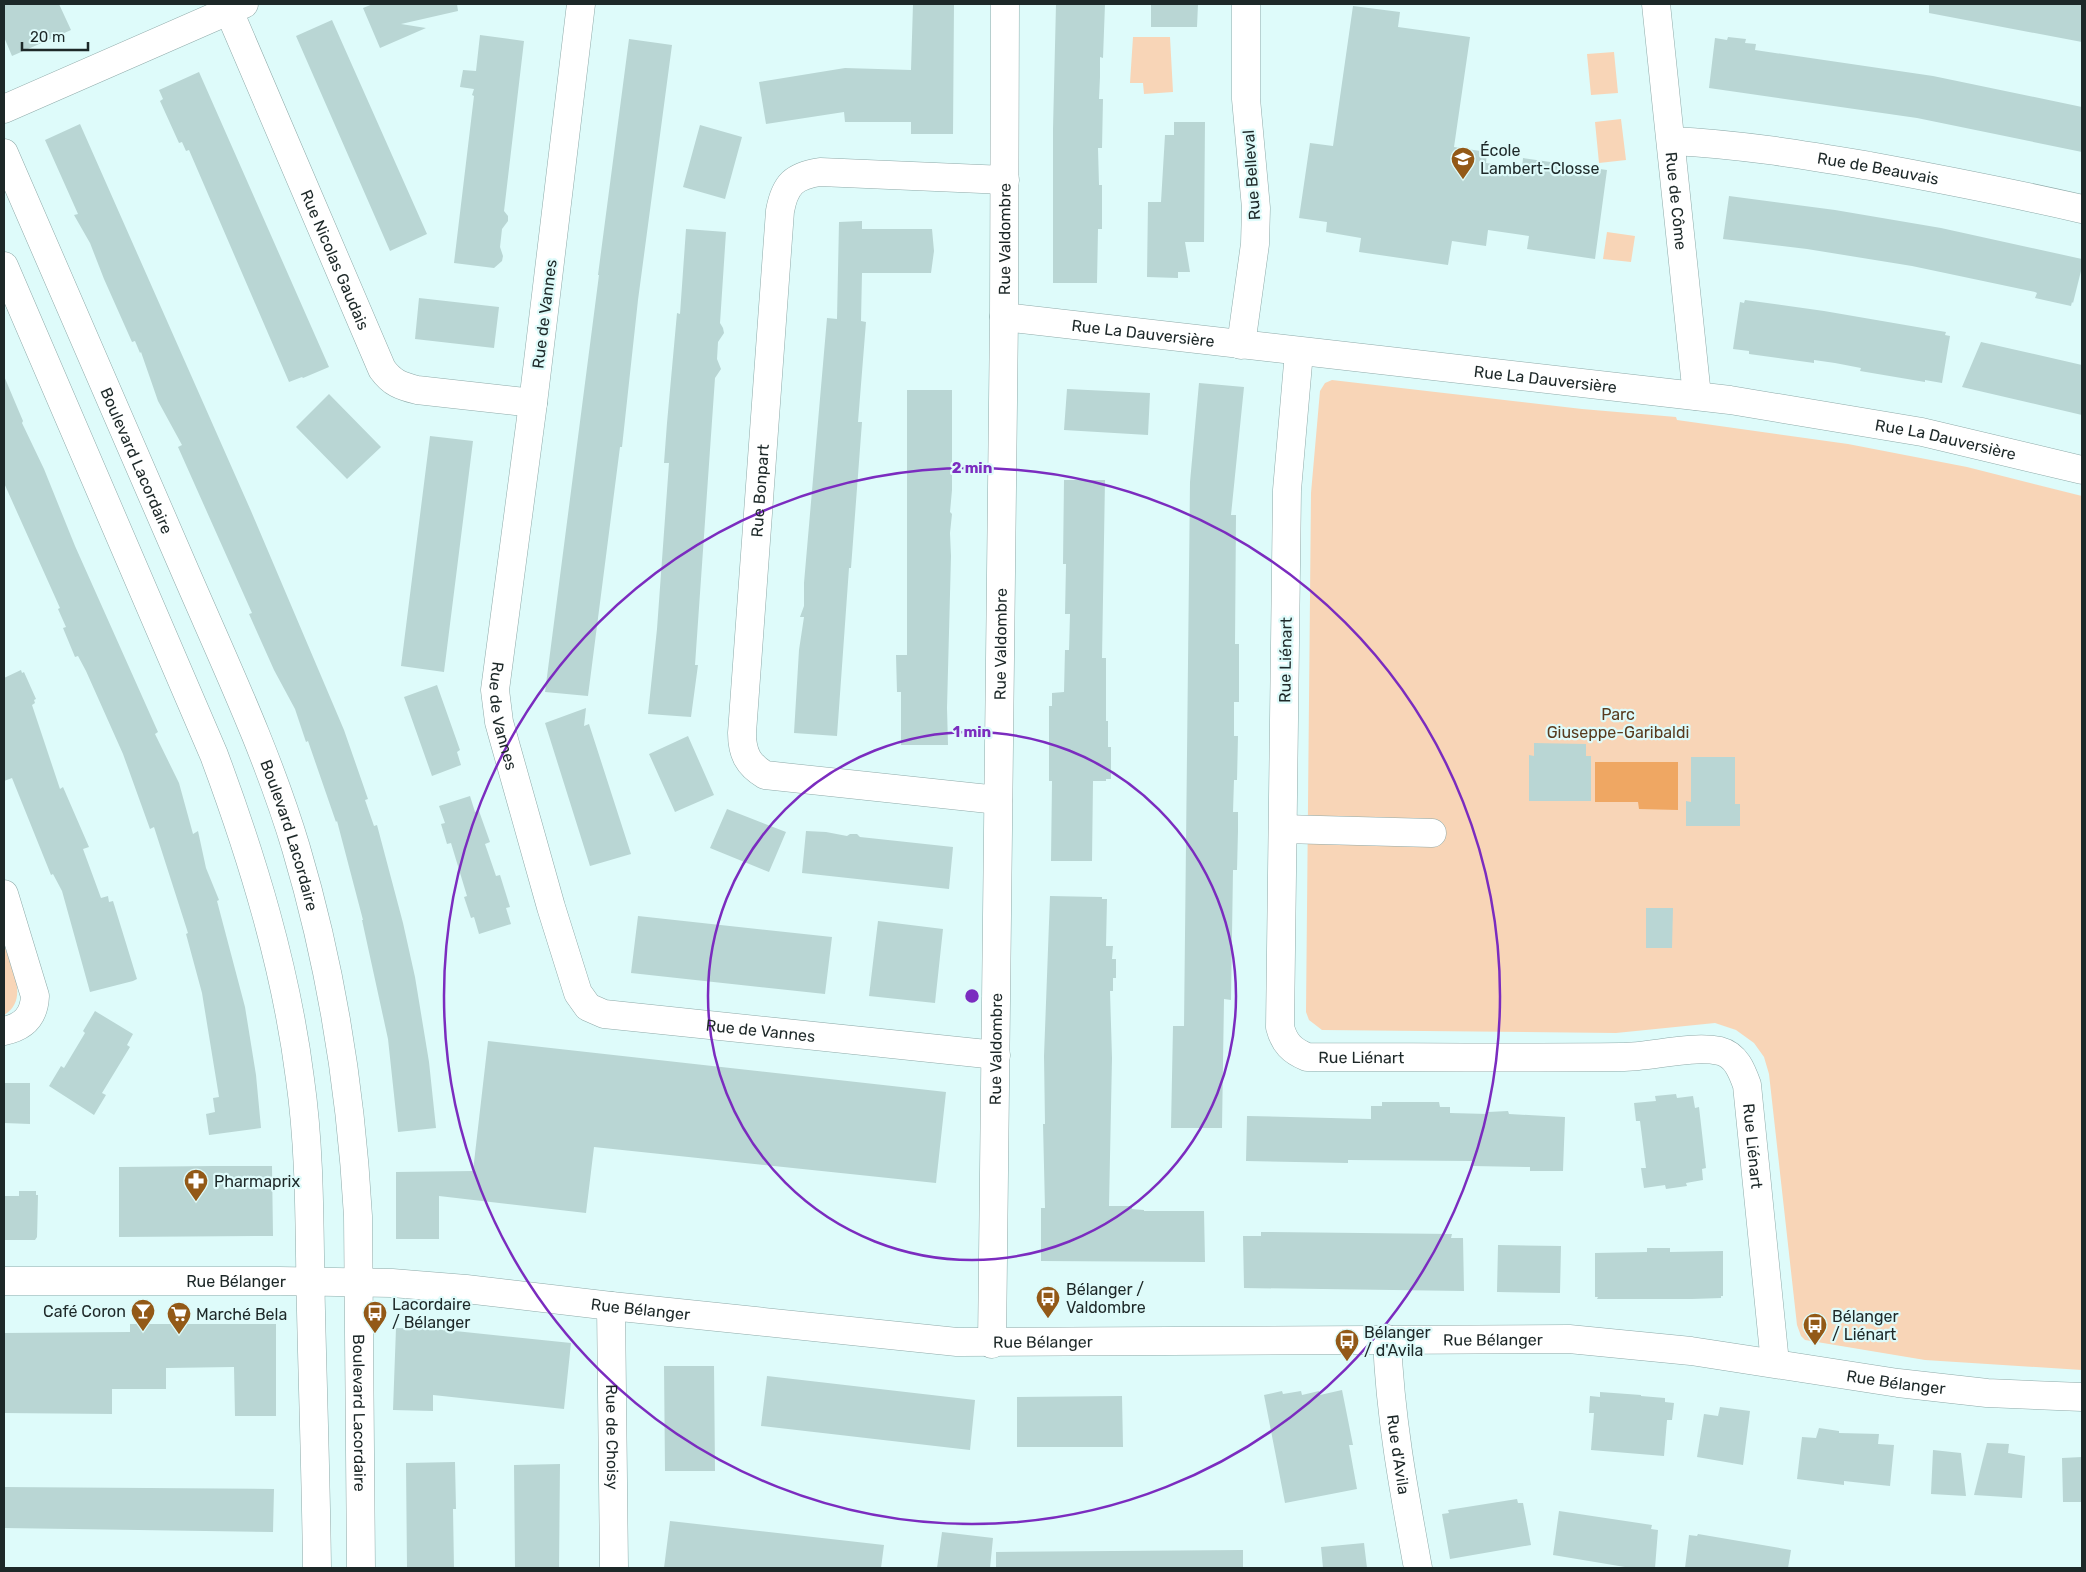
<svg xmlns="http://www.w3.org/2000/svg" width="2086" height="1572" viewBox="0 0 2086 1572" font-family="Rubik,sans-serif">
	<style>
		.green { fill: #f8d5b7 }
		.water { fill: #efa763 }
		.building { fill: #b9d6d4 }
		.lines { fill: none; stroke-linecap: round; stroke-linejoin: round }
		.minor-casing { stroke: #8faaa9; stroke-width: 29 }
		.major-casing { stroke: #8faaa9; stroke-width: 29 }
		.minor { stroke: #fff; stroke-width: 28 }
		.major { stroke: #fff; stroke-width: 28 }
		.ring { fill: none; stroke: #7b2cbf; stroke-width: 2.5 }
		.labels { text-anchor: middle; stroke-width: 4.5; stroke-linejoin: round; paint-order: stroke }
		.poi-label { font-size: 16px; fill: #1d2828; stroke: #defbfa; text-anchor: start }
		.street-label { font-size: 16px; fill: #1d2828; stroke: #defbfa }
		.park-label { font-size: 16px; fill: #593b1e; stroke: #defbfa }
		.centre { fill: #7b2cbf; stroke: #defbfa; stroke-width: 2.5 }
		.ring-label { font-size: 15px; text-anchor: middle; font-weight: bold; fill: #7b2cbf; stroke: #defbfa; stroke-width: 4.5; stroke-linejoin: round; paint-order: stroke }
	</style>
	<rect width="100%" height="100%" fill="#defbfa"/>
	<path class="green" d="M1133,37H1170L1173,92L1144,94L1143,83H1130Z
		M1614,52L1618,93L1591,95L1587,54Z
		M1621,119L1626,160L1599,163L1595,122Z
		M1607,232L1635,236L1631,262L1603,259Z
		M1332,380L1582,409L1676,417L1677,420L1848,444L1967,467L2082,496V1370L1925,1360L1805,1340L1801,1336L1797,1325L1769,1074L1764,1057L1754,1043L1736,1030L1715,1023L1616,1033L1322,1030L1309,1020L1306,1012L1311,493L1320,391L1325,383Z
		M4,944C11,966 30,1000 4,1015Z"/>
	<path class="water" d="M1595,762H1678V810L1639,809L1638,802H1595Z"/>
	<path class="building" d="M4,4H59L71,30L12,56L4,37Z
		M373,4H457L458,11L401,24L426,28L380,48L363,8Z
		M913,4H954L953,134H911V122H845L844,112L766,124L759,82L845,68L911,70Z
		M1056,4H1105L1103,58L1100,57V77L1099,99H1103L1102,148H1098L1099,185H1102V229H1098L1097,283H1053V129Z
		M1151,4H1198L1197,27H1151Z
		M1929,4H2082V42L1929,13Z
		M1353,6L1400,12L1398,27L1470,37L1454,147L1487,152L1486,163L1522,168L1523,158L1607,170L1595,259L1527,249L1529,236L1488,230L1486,246L1452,241L1448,265L1359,252L1361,238L1326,232L1327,222L1299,218L1310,143L1333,146Z
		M332,20L427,234L390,251L296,36Z
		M480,35L524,41L504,211L508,216V221L502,229L500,247L503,256L502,261L494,268L454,263L474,96L472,95L474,89L460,87L463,70L476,71Z
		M1728,37L1746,39L1745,43L1756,44L1755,50L1933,76L2082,107V152L1917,118L1709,88L1715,38L1727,40Z
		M629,39L672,45L638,300L622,447H620L588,696L545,692L599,275H598Z
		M199,72L329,367L303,378L302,377L289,382L189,150L186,151L182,142L179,143L160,101L163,99L159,90Z
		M1174,122H1205L1204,242H1185L1190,272H1178V278L1147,277L1148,202H1161L1165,135H1174Z
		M80,124L251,511L344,730L368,799L365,800L374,826L377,825L403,923L415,977L429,1062L436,1128L398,1132L388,1039L362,920H363L337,821L336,822L308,741L306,742L295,709L274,670L249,614L252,613L178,447L182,445L158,401L141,352L140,353L135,341L132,342L104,279L90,243L74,215L78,214L45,140Z
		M700,125L742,137L725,199L683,187Z
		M1729,196L1835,210L1941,228L2082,259V267L2073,303L2072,302L2071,306L2035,298L2037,293L2035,292L1912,266L1807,249L1723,239Z
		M862,221V229H932L934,251L931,273H862L861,321L866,322L858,422H862L851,568H849L837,736L794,733L799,650L804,617H800L804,606V583L827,318L837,319L839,222Z
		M686,229L726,232L720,323L723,328L724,333L718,342L717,359L721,369L715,378L695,665H698L691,717L648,714L657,629L669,463H664L667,423L677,313L680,314Z
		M419,298L499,307L494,348L415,339Z
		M1745,300L1824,311L1946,332L1945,335L1950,336L1942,383L1925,380V382L1860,371L1861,368L1835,363L1814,360V363L1749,354V351L1733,349L1740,302L1744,303Z
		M1981,342L2082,365V415L1962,387Z
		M4,376L23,421L22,423L44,469L75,546L158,732L155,734L179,783L193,834L198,831L206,868L219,900L217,901L245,1007L256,1075L261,1128L209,1135L206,1114L215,1112L213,1098L219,1097L202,993L186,934L188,933L154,827L150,829L123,754L86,671L78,656L75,657L63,628L66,627L58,609L60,608L4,483Z
		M1199,383L1244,387L1231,515H1236L1235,644H1239V702H1234V736H1238L1237,780H1234L1233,812H1238V831L1237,870H1233L1231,1000L1224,999L1222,1128H1171L1173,1026H1184L1190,482Z
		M1067,389L1150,393L1148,435L1064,430Z
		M907,390H952V490L950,512L952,514L950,533L951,556L947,708L948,745H901V692H897L896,655H907Z
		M329,394L381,447L347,479L296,427Z
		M430,436L473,441L444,672L401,666Z
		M1064,480H1105L1102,658H1106V721H1108V747H1111V779H1106V781H1093L1092,861H1051L1052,781H1049V706H1052V693L1064,692L1065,650H1069L1070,614H1065L1066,564H1063Z
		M21,670L22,673L24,672L36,699L34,700L35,703L32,705L60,789L63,787L89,847L83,849L101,898L108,896L109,902L113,901L137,979L133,981L90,992L62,891L53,874L51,875L12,778L4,781V678Z
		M437,685L460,750L457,752L461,765L432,776L404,697Z
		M586,708L584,726L589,724L631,854L590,866L545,723Z
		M688,736L714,795L675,812L649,754Z
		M1534,743L1586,744V756H1591V801H1529V755L1534,756Z
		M1691,757H1735V804H1740V826H1686V801L1691,802Z
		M470,796L475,812L479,811L490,842L485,844L496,876L500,875L510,907L506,908L511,924L479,934L474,917L471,918L464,897L467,896L451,843L447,844L441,824L445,823L439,806Z
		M727,809L786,832L769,872L710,848Z
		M806,831L826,832L847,836L850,834H857L860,837L953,847L949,889L802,873Z
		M1050,896L1102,897V899H1107L1106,946H1113L1112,959H1116V978H1113V991H1110L1112,1058L1109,1206H1132V1209L1144,1210V1211H1204L1205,1262L1041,1261V1208H1045L1043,1124H1045L1044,1056Z
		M1646,908H1673L1672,948H1646Z
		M638,916L832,937L825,994L631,973Z
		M878,921L943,929L935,1003L869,996Z
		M95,1011L133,1034L127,1045L130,1047L102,1093L106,1095L94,1115L49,1086L61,1066L64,1068L85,1033L83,1031Z
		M488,1041L946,1092L936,1183L594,1147L586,1213L439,1196V1239H396V1172L473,1171Z
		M4,1083H30V1124L4,1123Z
		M1676,1094L1677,1098L1693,1096L1695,1108L1699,1107L1706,1168L1702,1169L1703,1180L1686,1183L1687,1186L1666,1189L1665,1185L1644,1188L1641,1168H1646L1640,1121H1636L1634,1103L1656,1101L1655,1096Z
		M1382,1102H1439L1440,1107H1450V1113L1488,1114V1112L1508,1111L1509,1114L1565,1117L1563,1171H1530V1167L1472,1166V1161L1348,1160V1163L1246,1161L1247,1116L1371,1119V1106H1382Z
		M213,1166H272L273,1236L119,1237V1167Z
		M19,1191H36V1195H38L37,1237L35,1240H4V1196H19Z
		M1261,1232L1452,1234L1451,1238H1463L1464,1291L1244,1288L1243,1236H1261Z
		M1498,1245L1561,1246L1560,1293L1497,1292Z
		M1647,1248H1670V1252L1723,1251V1296H1721V1298L1692,1299H1597L1598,1297H1595V1253L1647,1252Z
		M130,1324H276V1416H235L234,1367L166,1368V1389H112V1414L4,1413V1333L130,1332Z
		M396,1328L436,1329L571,1343L564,1409L433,1395V1411L393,1410Z
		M664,1366H714L715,1471H665Z
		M767,1376L975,1400L970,1450L761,1426Z
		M1342,1390L1353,1445H1349L1357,1489L1285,1503L1264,1395L1282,1391L1283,1394L1301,1391L1302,1395L1319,1391L1320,1395Z
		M1600,1392L1641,1395V1396L1665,1398V1402L1674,1403L1672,1420H1667L1664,1456L1591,1450L1594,1413H1589L1590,1396L1600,1397Z
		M1122,1396L1123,1447H1017V1397Z
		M1720,1407L1750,1411L1743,1465L1697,1457L1704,1414L1718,1416Z
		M1819,1428L1839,1431V1433L1879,1434L1878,1444L1894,1445L1890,1486L1844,1481V1485L1797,1479L1802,1437L1816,1438Z
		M1987,1443L2009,1444L2008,1453L2025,1456L2022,1498L1974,1495Z
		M1933,1450L1961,1453L1966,1496L1931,1494Z
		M2082,1457V1502H2063L2062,1458Z
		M455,1462L456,1509H453L454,1568H407L406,1463Z
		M560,1464L559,1568H515L514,1465Z
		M4,1487L274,1489L273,1532L4,1528Z
		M1517,1499L1518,1503H1523L1531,1545L1450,1559L1442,1514L1449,1513L1448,1510Z
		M1559,1511L1652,1525L1651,1529L1658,1530L1655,1568H1631L1553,1555Z
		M670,1521L884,1545L881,1568H664Z
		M942,1532L993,1538L990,1568H937Z
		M1698,1534L1791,1550L1788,1568H1685L1689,1535L1697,1536Z
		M1364,1543L1367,1568H1323L1321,1547Z
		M1243,1550V1568H996V1552Z"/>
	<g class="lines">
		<defs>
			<g id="minor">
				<path id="s1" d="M226,4L382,369C392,383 401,386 417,390L533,403"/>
				<path id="s2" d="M581,4L533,403L495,690L499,722L551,907L578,993L588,1007L604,1014L996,1055"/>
				<path id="s3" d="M1656,4L1697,396"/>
				<path d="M4,109L244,4"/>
				<path id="s4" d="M1671,141C1739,144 1804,155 1870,166C1941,179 2012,193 2082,209"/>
				<path id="s5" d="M1004,317L1730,400L1922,432L2082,470"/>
				<path d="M1241,345L1255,244L1256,208L1246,99V4"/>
				<path id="s6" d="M1299,352L1287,490L1280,1027C1284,1043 1292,1051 1307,1057C1412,1057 1517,1058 1621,1057C1651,1057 1691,1045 1720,1051C1736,1055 1742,1071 1747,1085L1775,1363"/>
				<path id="s7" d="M998,800L765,775C748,765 742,753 742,733L780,211C785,184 794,176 820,172L1005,180"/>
				<path d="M1283,829L1432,833"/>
				<path d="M4,894L35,996C34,1017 23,1027 4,1031"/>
				<path id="s8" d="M4,1281H280L392,1283L466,1289L611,1306L957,1342L1569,1339L1691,1351L1898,1383L1987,1393L2082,1397"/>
				<path id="s9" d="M611,1306L614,1568"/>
				<path id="s10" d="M1387,1339C1390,1417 1404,1492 1418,1568"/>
				<path id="s11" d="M992,1344L1004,317L1005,4"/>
			</g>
			<g id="major">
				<path id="s12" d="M4,153C63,290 122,427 182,564C222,657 267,751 296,848C332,969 351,1090 358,1216L361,1568"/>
				<path d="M4,266L214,755C253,860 286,968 300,1079C311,1156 309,1234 311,1311C313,1397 316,1482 317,1568"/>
			</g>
		</defs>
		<use href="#minor" class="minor-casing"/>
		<use href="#major" class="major-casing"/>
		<use href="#minor" class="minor"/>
		<use href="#major" class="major"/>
	</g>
	<g class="ring">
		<circle cx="972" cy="996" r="264"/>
		<circle cx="972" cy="996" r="528"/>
	</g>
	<defs>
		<symbol id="school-pin" viewBox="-11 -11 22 30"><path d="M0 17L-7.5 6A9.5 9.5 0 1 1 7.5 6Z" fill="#935917" stroke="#defbfa"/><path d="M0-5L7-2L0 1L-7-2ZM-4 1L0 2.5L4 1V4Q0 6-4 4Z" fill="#fff"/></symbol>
		<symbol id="pharmacy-pin" viewBox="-11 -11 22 30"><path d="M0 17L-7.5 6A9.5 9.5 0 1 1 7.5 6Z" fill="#935917" stroke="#defbfa"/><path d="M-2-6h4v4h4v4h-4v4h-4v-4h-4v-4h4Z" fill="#fff"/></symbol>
		<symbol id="bus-pin" viewBox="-11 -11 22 30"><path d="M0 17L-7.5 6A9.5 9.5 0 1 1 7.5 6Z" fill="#935917" stroke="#defbfa"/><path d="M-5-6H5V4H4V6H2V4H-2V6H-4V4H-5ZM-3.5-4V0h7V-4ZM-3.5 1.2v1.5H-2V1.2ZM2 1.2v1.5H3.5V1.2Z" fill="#fff"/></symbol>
		<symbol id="bar-pin" viewBox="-11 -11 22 30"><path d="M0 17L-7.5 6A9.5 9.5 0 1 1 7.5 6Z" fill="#935917" stroke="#defbfa"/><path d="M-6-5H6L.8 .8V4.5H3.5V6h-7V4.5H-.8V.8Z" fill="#fff"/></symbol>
		<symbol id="supermarket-pin" viewBox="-11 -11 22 30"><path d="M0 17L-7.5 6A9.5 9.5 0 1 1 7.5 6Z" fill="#935917" stroke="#defbfa"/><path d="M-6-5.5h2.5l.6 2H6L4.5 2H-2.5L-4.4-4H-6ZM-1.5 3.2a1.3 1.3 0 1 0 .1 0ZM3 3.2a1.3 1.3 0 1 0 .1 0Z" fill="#fff"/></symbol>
	</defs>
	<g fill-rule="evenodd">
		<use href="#school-pin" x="1449" y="145" width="28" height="38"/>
		<use href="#pharmacy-pin" x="182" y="1167" width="28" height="38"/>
		<use href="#bus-pin" x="1034" y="1284" width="28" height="38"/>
		<use href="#bar-pin" x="129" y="1297" width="28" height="38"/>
		<use href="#bus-pin" x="361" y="1299" width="28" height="38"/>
		<use href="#supermarket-pin" x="165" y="1300" width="28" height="38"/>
		<use href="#bus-pin" x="1801" y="1311" width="28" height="38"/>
		<use href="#bus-pin" x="1333" y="1327" width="28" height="38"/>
	</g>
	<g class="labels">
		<g class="poi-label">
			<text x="1480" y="156">École<tspan x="1480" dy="18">Lambert-Closse</tspan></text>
			<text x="214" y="1187">Pharmaprix</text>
			<text x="1066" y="1295">Bélanger /<tspan x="1066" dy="18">Valdombre</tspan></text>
			<text x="392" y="1310">Lacordaire<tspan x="392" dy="18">/ Bélanger</tspan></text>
			<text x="126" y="1317" text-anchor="end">Café Coron</text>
			<text x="196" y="1320">Marché Bela</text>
			<text x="1832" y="1322">Bélanger<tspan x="1832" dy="18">/ Liénart</tspan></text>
			<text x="1364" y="1338">Bélanger<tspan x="1364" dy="18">/ d'Avila</tspan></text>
		</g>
		<g class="street-label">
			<text dy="6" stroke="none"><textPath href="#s4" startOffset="209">Rue de Beauvais</textPath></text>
			<text transform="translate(1251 175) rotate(-94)" y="6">Rue Belleval</text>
			<text dy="6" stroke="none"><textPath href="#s3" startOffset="198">Rue de Côme</textPath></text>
			<text dy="6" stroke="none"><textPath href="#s11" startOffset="1105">Rue Valdombre</textPath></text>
			<text dy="6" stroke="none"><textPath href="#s1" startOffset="278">Rue Nicolas Gaudais</textPath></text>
			<text transform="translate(544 314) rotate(-83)" y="6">Rue de Vannes</text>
			<text dy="6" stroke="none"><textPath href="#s5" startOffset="140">Rue La Dauversière</textPath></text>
			<text dy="6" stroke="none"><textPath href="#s5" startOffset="545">Rue La Dauversière</textPath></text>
			<text dy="6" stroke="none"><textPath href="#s5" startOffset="950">Rue La Dauversière</textPath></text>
			<text dy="6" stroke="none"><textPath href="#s12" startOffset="335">Boulevard Lacordaire</textPath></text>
			<text dy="6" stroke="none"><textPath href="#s7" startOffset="528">Rue Bonpart</textPath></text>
			<text dy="6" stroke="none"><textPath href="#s11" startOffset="700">Rue Valdombre</textPath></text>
			<text transform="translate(1285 660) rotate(-89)" y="6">Rue Liénart</text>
			<text dy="6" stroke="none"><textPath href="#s2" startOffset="718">Rue de Vannes</textPath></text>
			<text dy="6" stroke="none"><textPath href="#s12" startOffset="740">Boulevard Lacordaire</textPath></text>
			<text dy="6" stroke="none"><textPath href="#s2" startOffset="1198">Rue de Vannes</textPath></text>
			<text dy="6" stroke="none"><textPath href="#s11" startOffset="295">Rue Valdombre</textPath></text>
			<text dy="6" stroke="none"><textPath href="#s6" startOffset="772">Rue Liénart</textPath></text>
			<text dy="6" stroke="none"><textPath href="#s6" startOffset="1238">Rue Liénart</textPath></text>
			<text dy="6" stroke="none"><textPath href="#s8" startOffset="232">Rue Bélanger</textPath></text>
			<text dy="6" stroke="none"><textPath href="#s8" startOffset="638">Rue Bélanger</textPath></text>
			<text dy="6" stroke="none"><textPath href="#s8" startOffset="1492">Rue Bélanger</textPath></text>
			<text dy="6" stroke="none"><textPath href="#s8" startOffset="1042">Rue Bélanger</textPath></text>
			<text dy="6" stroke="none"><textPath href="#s8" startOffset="1898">Rue Bélanger</textPath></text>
			<text dy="6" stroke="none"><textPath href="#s12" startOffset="1325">Boulevard Lacordaire</textPath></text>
			<text dy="6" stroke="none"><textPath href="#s9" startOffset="131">Rue de Choisy</textPath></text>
			<text dy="6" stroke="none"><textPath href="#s10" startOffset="116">Rue d'Avila</textPath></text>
		</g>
		<g class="park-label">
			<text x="1618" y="720">Parc<tspan x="1618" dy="18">Giuseppe-Garibaldi</tspan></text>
		</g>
	</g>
	<circle cx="972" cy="996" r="8" class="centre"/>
	<g class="ring-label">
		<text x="972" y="473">2 min</text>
		<text x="972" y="737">1 min</text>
	</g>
	<rect width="2086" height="1572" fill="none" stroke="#1d2828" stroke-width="10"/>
	<path d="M22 42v8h66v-8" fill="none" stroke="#1d2828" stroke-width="2.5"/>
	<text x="30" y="42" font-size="15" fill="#1d2828" stroke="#defbfa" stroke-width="4" paint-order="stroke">20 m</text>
</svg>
